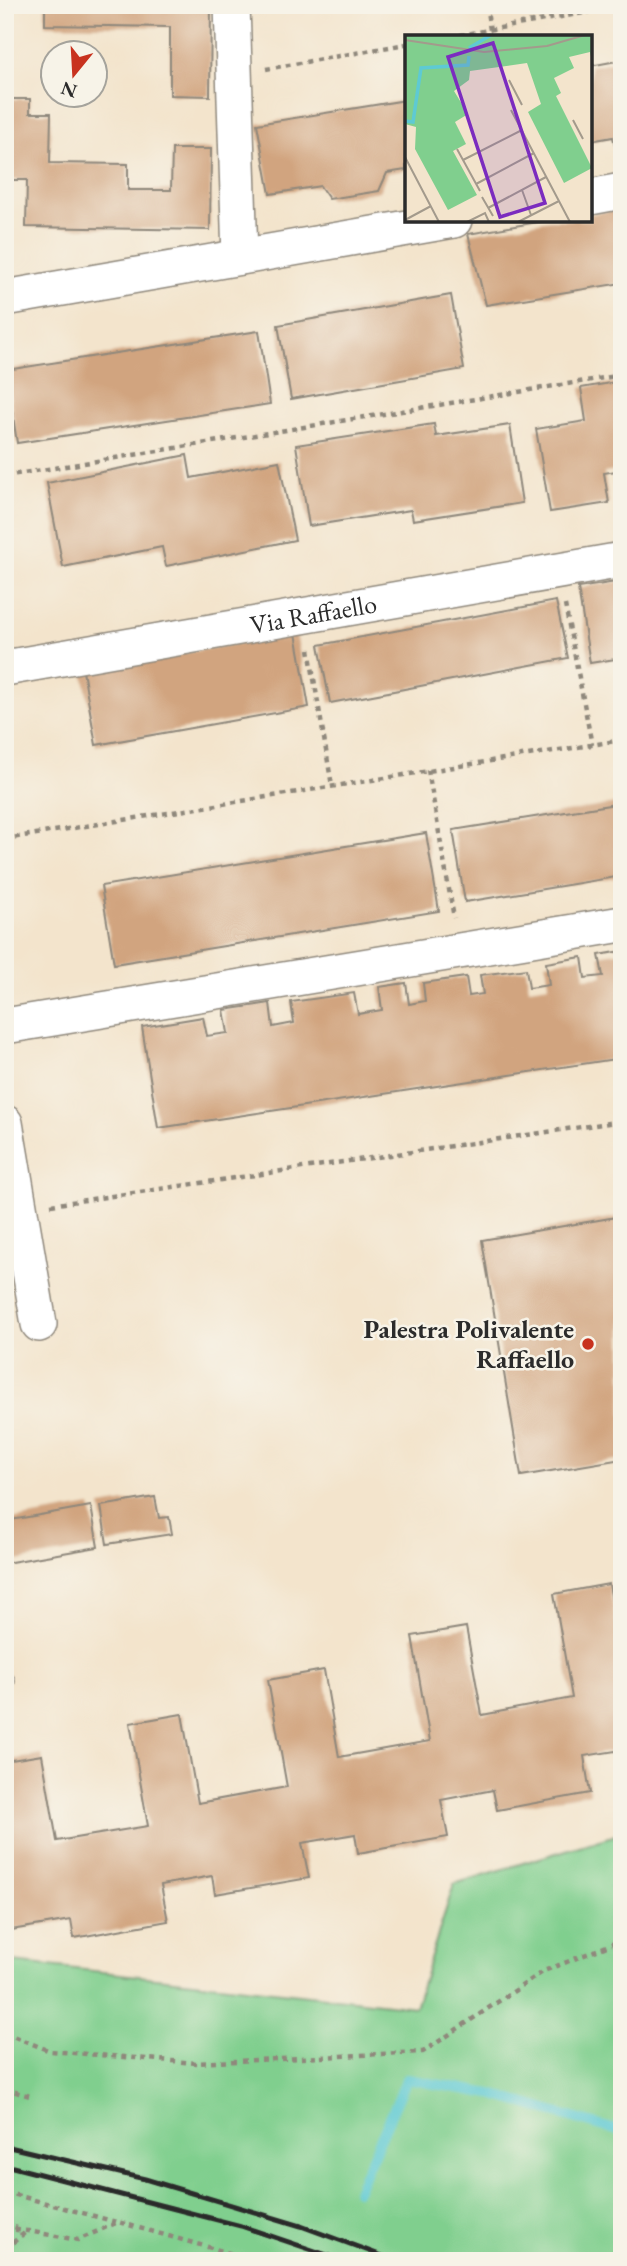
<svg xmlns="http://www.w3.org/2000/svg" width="627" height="2266" viewBox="0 0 627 2266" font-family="'EB Garamond',serif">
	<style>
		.green { fill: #80cf8e; stroke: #567d5c; stroke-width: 2 }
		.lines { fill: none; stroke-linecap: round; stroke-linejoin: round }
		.stream { stroke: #5ecad3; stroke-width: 10 }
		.building { fill: #d1a47f }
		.lane-casing { stroke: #8f887c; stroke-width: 20 }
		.street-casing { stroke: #8f887c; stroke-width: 38 }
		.path { stroke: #8f887c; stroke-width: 4.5; stroke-dasharray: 5 5; stroke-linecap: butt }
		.lane { stroke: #fff; stroke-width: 18 }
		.street { stroke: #fff; stroke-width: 35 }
		.rail { stroke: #2b2b2b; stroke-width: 5 }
		.poi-dot { fill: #c8321e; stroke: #f7f3e8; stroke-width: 2.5 }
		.labels { text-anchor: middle; stroke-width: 5; stroke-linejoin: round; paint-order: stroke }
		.street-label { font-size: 26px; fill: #2b2b2b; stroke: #f7f3e8 }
		.poi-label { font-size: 26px; font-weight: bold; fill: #2b2b2b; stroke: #f7f3e8; text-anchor: end }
		.inset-river { fill: none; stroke: #5ecad3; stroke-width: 3.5 }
		.inset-road { fill: none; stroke: #a39a8c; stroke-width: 2 }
		.view { fill: #7b2cbf; fill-opacity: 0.15; stroke: #7b2cbf; stroke-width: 3.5 }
		.inset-edge { fill: none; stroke: #2b2b2b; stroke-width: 3.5 }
	</style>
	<rect width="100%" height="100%" fill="#f7f3e8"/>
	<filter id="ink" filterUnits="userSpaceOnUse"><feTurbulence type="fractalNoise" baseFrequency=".0143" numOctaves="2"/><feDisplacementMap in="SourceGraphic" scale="14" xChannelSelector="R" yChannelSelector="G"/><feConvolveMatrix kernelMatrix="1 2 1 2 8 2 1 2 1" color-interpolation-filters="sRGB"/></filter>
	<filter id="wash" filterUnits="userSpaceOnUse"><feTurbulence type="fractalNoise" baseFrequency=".00686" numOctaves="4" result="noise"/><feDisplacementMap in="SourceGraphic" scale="28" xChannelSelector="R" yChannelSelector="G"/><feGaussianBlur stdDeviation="1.57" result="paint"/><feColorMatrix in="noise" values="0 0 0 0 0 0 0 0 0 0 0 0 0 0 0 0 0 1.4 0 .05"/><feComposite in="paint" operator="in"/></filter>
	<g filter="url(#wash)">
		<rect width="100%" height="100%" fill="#f3e4cc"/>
		<path class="green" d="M622,1833V2261H5V1961L415,2007L454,1884Z"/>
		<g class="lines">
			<path class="stream" d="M357,2191L407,2079L491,2094L622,2132"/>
		</g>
		<g id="blocks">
			<path class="building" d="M45,5H211L210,96L170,95V27L45,25Z
				M622,60V144L615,146L613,137L590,141V66Z
				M5,99H30V113H51L50,163L128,164V190H171L172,149H211L210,230L26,227L27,180H5Z
				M406,100V170L387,173L379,191L329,199L320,186L270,194L257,124Z
				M622,209V283L486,305L468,234L550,220H590V214Z
				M451,295L464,369L291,399L278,325Z
				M259,331L270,404L17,443L6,370Z
				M622,381V470L604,473L609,503L550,512L536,429L586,421L581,388Z
				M434,424L436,436L510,425L522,503L413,520L411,510L309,526L296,445Z
				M187,455L191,478L279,461L295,540L166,566L162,547L63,567L47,483Z
				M622,581V658L590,663L578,588Z
				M556,601L568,658L330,703L319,645Z
				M296,633L309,707L96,745L83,671Z
				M622,803V876L465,902L453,830Z
				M426,833L439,911L114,964L101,886Z
				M622,951V1058L158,1128L142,1027L203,1017L207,1036L228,1033L224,1010L270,1003L273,1027L294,1023L291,1002L354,993L358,1014L382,1010L379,987L406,983L409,1004L425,1001L423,983L466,977L469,996L483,994L480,975L526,969L529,988L549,985L546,963L582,957L585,978L603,976L599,955Z
				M622,1216V1459L521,1476L482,1240Z
				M155,1497L159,1518L169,1517L172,1534L107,1544L101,1506Z
				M91,1506L98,1547L5,1563V1521Z
				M609,1584L622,1657V1750L584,1756L590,1793L497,1810L493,1790L441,1800L448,1837L358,1853L355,1834L302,1843L309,1878L215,1894L212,1876L161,1885L168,1921L74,1938L71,1920L5,1931V1761L42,1755L57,1841L148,1826L130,1723L182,1714L198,1803L287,1787L268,1680L324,1670L339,1757L430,1741L412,1636L466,1627L482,1715L572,1698L554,1594Z"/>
		</g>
	</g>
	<g filter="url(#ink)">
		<use href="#blocks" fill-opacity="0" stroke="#8f887c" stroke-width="2"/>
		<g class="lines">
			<defs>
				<path id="lane" d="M5,1681H6"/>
				<g id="street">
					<path d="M232,5L240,257"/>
					<path d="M590,197L622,191"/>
					<path d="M5,298L454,220"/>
					<path id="s1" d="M5,668L622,560"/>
					<path d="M5,1026L622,924"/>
					<path d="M5,1123L39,1324"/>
				</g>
			</defs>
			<use href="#lane" class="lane-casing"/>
			<use href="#street" class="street-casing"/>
			<path class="path" d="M486,5L490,30
				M450,37L622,6
				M266,69L406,44
				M5,476L622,375
				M565,605L592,745
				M309,649L332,786
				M428,770L454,918
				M5,839L622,740
				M51,1205L622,1121
				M5,2033L50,2051L196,2063L423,2052L544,1971L622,1940
				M5,2089L30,2096
				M5,2192L116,2222
				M5,2224L17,2228
				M5,2229L28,2231L78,2240L118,2222L258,2261
				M5,2249L27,2231"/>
			<use href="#lane" class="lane"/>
			<use href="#street" class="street"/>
			<path class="rail" d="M5,2146L145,2179L301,2226L396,2261
				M5,2165L241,2226L345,2261"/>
		</g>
	</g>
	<circle class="poi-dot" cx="588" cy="1344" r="7"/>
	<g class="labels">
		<g class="street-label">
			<text dy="9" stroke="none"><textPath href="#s1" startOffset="313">Via Raffaello</textPath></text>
		</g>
		<g class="poi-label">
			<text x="574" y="1338">Palestra Polivalente<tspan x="574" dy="30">Raffaello</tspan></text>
		</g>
	</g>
	<g transform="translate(405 35)">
		<rect width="187" height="187" fill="#f3e4cc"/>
		<path d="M0,0H187V27L185,17L164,22L169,33L149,43L156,58L151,61L187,133L159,148L123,77L136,69L122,28L65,36L64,45L49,56L63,79L50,87L61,109L48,116L72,160L43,175L10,114L11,92L0,89Z" fill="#80cf8e"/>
		<path class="inset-river" d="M64,13L86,0M0,86L8,87L16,33L63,30L64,21"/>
		<path class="inset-road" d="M0,5L79,17L142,11L180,0M104,45L117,70M106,75L165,187M168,85L178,104M52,114L75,156M0,122L34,187M58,125L117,95M71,149L129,118M117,155L126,180M77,162L88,181M83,173L141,142M0,185L26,171M62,187L80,178L84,187M113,187L154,166"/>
		<path class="view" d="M88,8L140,168L95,182L43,22Z"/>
		<rect width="187" height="187" class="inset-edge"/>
	</g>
	<rect width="627" height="2266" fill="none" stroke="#f7f3e8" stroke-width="28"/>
	<g transform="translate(74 74) rotate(198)"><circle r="33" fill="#f7f3e8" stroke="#a5a39c" stroke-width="2"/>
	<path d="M0-5L12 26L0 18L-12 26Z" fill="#c8321e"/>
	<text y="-10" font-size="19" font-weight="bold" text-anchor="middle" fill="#2b2b2b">N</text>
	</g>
</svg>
